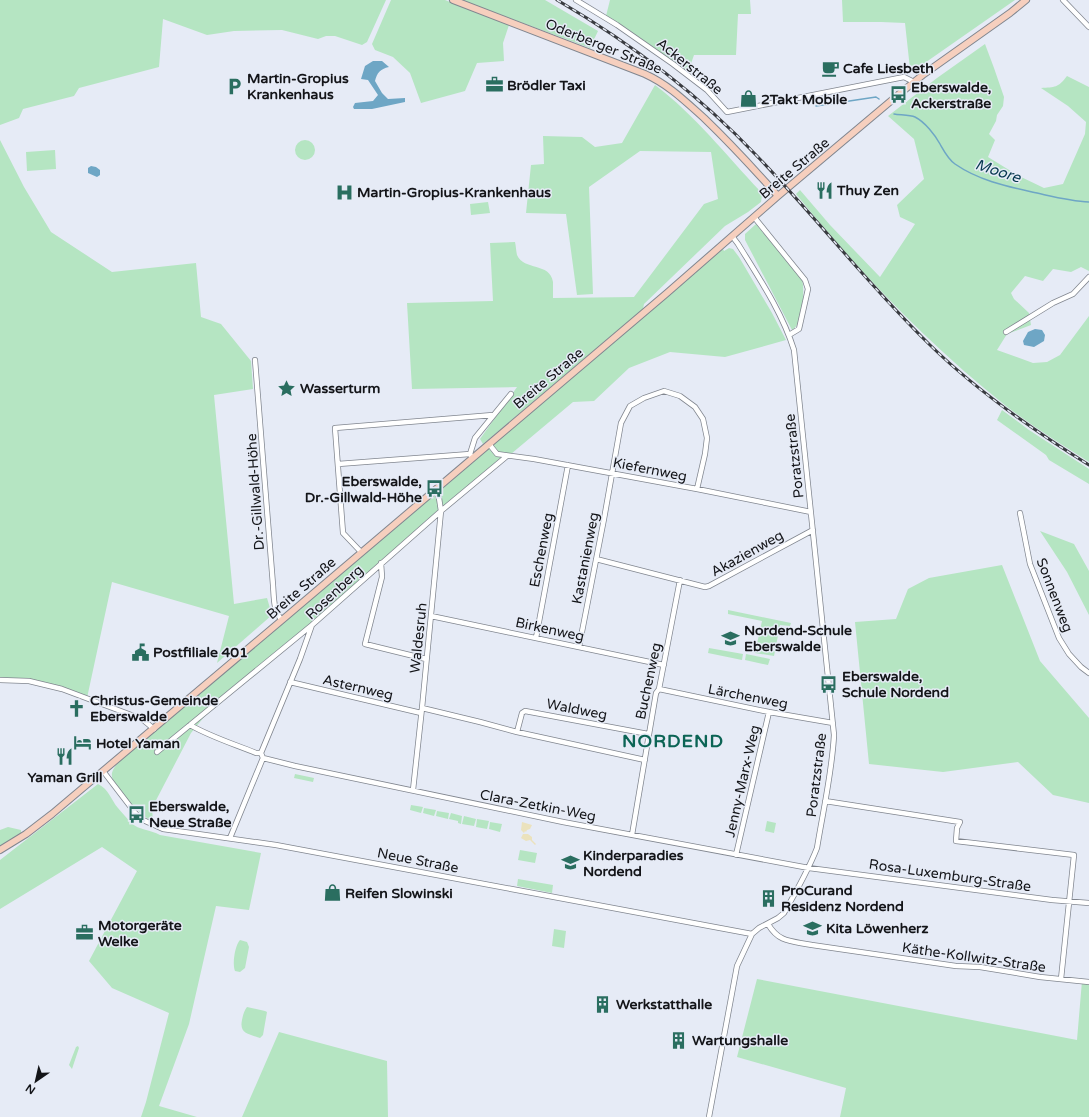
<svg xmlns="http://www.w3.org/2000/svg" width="1089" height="1117" viewBox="0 0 1089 1117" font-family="'Varela Round',sans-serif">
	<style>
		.green { fill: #b5e5c2 }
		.sand { fill: #ebe2bd }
		.water { fill: #6ea6c5 }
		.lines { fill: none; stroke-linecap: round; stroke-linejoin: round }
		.stream { stroke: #6ea6c5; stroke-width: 1.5 }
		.minor-casing { stroke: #81868f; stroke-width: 6 }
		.secondary-casing { stroke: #81868f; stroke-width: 8 }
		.minor { stroke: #fff; stroke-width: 4.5 }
		.secondary { stroke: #f6cfbe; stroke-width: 6 }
		.rail-casing { stroke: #393b40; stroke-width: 3 }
		.rail { stroke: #e6ebf6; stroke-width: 1.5; stroke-dasharray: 4.5; stroke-linecap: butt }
		.labels { text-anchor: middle; stroke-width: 3; stroke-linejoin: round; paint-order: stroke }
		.street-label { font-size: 14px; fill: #131418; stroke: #e6ebf6 }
		.poi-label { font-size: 14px; font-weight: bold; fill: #131418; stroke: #e6ebf6; text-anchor: start }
		.water-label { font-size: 15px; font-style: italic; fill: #07394f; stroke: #e6ebf6 }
		.district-label { font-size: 18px; font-weight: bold; letter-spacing: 1px; fill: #0c6455; stroke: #e6ebf6 }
	</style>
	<rect width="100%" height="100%" fill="#e6ebf6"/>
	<path class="green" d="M0,0H386L367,42L362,45L335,36H326L318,39L282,30L234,31L207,35L163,19L159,67L79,88L74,96L23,109L19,118L0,125Z
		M391,0H445L509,25L503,43L504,61L477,63L465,91L421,103L410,73L393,57L375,50L372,44Z
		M461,0H545L598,31L590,48Z
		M610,0H750L751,14H738L736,55H694L688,72L623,26L606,16Z
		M842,0H1015L919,67L910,69L905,23L881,22H843Z
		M985,44L994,68L1004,97L1003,106L997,115L996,121L989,134L995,140L988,157L1019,176L1044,188L1063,184L1085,134L1086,122L1068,106L1041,88C1055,87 1058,88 1067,76L1089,87V271L1081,267L1071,272L1053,269L1043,281L1025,276L1011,293L1014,299L1029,313L1031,325L1007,334L997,350L1033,363L1047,362L1060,355L1089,316V462C1061,444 1033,427 1006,406C928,344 859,272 796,194L800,190L830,225L880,277L915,224L900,217L897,205L924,179L914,139L888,116L937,78Z
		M655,85C695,115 726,155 760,191L762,196L761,202L748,212L725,226L644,304L643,309L483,444L480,439L517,387L412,389L407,303L493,301L490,243L515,242C516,246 516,251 517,255C524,271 550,262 553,282C553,287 553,293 553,298L634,297L704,204L718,199L711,152L640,151L589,187L593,294L577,295L566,214L526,213L531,165L544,164L543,136L582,137L595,147L622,143Z
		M0,140L24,187L51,232L112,272L196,263L201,317L221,324L251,361L253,389L214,395L234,604L267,598L272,615L217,663L229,616L112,582L87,698L29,681L0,680Z
		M295 150a10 10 0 1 1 20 0a10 10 0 1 1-20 0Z
		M55,150L56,169L27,171L26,152Z
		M488,202L490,213L471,215L470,204Z
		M756,224L802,279C805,290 803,325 792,330L745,240V234Z
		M729,248L733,249L739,257L772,313L786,340L725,357L670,352L629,368L594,401L573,402L437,516L306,631L204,717L191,733L152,808L153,822C142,816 109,786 112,773C113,768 117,764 121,760L700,267L723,249L724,251Z
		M1002,410L1029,430L1089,469V484L1049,460L1046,455L997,420Z
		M1040,531L1074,544L1089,571V615L1067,572Z
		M1002,565L1040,661L1089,718V803L1053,795L1018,762L943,772L869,764L855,622L896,619L908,589L929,578Z
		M728,610L791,623L790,626L780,625L774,656L755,653L762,621L728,614Z
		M709,648L743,654L742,660L708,653Z
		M746,654L770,659L768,665L745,660Z
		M295,774L314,778L313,782L294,778Z
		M98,784C109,789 111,800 118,808C122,813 127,818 131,823C139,830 151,830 160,835L261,853L249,910L216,906L189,1024L159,1106L197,1117H141L146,1102L169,1013L112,988L89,961L137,871L102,847L0,909V860Z
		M411,805L423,807L421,813L410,810Z
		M424,808L436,810L434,816L423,813Z
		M437,811L449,813L448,819L436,816Z
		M451,813L462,816L461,824L458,823V821L449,819Z
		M464,816L476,819L474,826L462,824Z
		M477,819L489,821L487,829L476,827Z
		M767,821L776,823L774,833L765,831Z
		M490,822L502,824L500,832L489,829Z
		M8,827L21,830V833L0,846V830Z
		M520,850L537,853L535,863L518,860Z
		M518,879L553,885L552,893L517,886Z
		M554,929L566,931L564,948L552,946Z
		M240,940L247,942L249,947L245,968L240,972L235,971C232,964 235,945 240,940Z
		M757,979L1077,1040L1082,981L1089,982V1117H840L846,1088L737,1057Z
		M247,1007L265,1011L267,1012L263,1035L260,1038C249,1034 239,1034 242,1020C243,1015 244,1011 247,1007Z
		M279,1032L387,1061L388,1117H242Z
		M78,1046L79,1048L72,1069L69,1065L76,1047Z"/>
	<path class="sand" d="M522,822L532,825L530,829L527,830L526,832L525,831L524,833L521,830Z
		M523,834H528L532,837V840L536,844L535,845L530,840L526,841L521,838Z"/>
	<path class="water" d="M373,61H382L389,67C380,69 377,73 375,81L382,93L388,99L405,98V102L372,109H354L353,107L355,103L373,101L378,95L368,80L361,79L365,66Z
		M91,166L96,167L100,170V175L97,177L88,173V168Z
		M1035,329L1042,330L1045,335L1044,341L1034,347L1024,345L1023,341L1028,332Z"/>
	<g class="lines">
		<path class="stream" d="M816,106L876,97L879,99
			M894,114C900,115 910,115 915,117C925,122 935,135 940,144C944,151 948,159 955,164C978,180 1005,186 1032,192C1051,196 1069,201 1089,202"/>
		<defs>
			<path id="minor" d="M576,0L617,25L673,64L707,90L727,112L904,77L914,82
				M1063,0L1089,27
				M754,217L805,280L808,289L799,329L789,335
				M1006,332L1053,303L1073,294L1089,277
				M255,360L273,585C274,597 273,611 282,620
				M489,444L497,454L534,459L697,489L811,512
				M470,454L475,438L511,394
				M338,464L470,454L472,457
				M1020,513L1030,564L1059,638L1069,654L1081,667L1089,673
				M361,552L343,533L335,428L493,415
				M596,559L705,587L709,586L813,530
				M381,563L382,577L365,644L426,659
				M431,616L664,665
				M536,638L568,465
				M579,647L604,519L621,423L630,406L644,398L664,391L680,396L695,407L703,419L707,438L705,454L697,489
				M0,680L29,681L62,689L142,719L154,729
				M290,682L421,713
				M659,689L769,712L833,723
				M422,708L480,722L517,732L645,760
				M190,725C211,737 234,744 256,753H261
				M517,732L522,713L525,711L648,734
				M157,752L312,625
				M263,758L295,766L563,822L809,868L1052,900L1089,903
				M103,771L136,814L143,820L163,829L276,845L752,934
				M413,790L422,708L441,511L439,498L435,489
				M825,801L960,822L957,828L956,841L1074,855L1061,979
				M632,835L656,693L659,689L680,580
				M230,838L263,758L261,753L300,659L312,625L441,511L507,456
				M736,855L769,712
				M768,924C779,943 792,941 812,945L956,966L980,967L1040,977L1089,982
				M709,1117L737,966L752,934L759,928L778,918L784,913C796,892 808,871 817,848C823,811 832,773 834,735L794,350C782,312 759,278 738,244L732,236"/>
			<path id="secondary" d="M453,0L645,74C669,85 685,101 704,118C730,143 754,169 778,196
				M0,850L26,834L52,814L282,620L667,293L778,196L898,95L924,74L1010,13L1026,0"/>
		</defs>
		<use href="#minor" class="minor-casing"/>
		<use href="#secondary" class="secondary-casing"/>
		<use href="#minor" class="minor"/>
		<use href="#secondary" class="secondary"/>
		<defs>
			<path id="rail" d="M557,0C629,42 699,95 756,155C816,217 868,285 930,345C977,391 1033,430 1089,465"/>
		</defs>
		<use href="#rail" class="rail-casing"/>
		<use href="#rail" class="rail"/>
	</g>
	<defs>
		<symbol id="cafe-bare" viewBox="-9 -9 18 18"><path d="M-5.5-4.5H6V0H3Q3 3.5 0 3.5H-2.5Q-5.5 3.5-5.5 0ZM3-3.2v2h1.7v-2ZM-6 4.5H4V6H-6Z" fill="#2a6e60" stroke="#e6ebf6" stroke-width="2.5" paint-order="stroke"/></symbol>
		<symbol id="office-bare" viewBox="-9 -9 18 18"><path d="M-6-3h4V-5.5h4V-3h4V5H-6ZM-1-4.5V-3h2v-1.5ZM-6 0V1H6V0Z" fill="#2a6e60" stroke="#e6ebf6" stroke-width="2.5" paint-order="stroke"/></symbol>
		<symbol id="parking-bare" viewBox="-9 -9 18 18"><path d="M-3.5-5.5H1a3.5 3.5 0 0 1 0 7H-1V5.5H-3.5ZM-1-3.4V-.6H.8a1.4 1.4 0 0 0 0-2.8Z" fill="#2a6e60" stroke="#e6ebf6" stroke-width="2.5" paint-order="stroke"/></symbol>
		<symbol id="bus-bare" viewBox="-9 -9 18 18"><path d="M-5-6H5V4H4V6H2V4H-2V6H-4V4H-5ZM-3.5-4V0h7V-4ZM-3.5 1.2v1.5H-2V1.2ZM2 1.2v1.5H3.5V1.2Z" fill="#2a6e60" stroke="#e6ebf6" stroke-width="2.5" paint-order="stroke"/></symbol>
		<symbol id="shop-bare" viewBox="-9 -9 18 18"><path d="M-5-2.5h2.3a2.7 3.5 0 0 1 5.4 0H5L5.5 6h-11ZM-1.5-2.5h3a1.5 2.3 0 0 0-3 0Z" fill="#2a6e60" stroke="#e6ebf6" stroke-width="2.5" paint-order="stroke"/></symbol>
		<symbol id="restaurant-bare" viewBox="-9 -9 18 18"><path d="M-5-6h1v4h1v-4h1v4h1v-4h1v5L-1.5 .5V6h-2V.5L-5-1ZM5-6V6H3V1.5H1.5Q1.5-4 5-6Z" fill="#2a6e60" stroke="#e6ebf6" stroke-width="2.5" paint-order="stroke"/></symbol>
		<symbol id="hospital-bare" viewBox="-9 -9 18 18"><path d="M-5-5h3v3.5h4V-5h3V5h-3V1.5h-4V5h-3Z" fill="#2a6e60" stroke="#e6ebf6" stroke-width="2.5" paint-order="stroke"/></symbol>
		<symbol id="sight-bare" viewBox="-9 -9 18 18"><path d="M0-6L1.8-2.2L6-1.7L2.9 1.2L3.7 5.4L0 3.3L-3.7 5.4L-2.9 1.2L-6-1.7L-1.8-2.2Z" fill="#2a6e60" stroke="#e6ebf6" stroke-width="2.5" paint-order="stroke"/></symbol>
		<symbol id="school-bare" viewBox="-9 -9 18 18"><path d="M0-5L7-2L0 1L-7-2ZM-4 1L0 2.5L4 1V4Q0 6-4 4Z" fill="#2a6e60" stroke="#e6ebf6" stroke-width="2.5" paint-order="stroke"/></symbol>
		<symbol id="civic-bare" viewBox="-9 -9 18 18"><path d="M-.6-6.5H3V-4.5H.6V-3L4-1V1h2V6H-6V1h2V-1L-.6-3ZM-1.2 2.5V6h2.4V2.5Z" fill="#2a6e60" stroke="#e6ebf6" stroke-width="2.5" paint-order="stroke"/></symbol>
		<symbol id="church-bare" viewBox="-9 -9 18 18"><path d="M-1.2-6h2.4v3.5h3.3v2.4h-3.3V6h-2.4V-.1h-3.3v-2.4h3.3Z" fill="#2a6e60" stroke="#e6ebf6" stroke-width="2.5" paint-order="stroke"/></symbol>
		<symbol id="hotel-bare" viewBox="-9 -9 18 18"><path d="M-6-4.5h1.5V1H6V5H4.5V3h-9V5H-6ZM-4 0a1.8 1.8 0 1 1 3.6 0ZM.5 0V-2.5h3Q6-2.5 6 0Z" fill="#2a6e60" stroke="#e6ebf6" stroke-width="2.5" paint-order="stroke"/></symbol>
		<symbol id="building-bare" viewBox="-9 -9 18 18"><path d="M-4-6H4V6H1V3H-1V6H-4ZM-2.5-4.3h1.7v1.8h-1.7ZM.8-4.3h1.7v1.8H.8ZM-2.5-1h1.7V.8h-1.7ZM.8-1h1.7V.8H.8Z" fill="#2a6e60" stroke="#e6ebf6" stroke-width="2.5" paint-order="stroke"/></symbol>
	</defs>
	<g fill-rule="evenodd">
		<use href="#cafe-bare" x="818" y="56" width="25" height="25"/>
		<use href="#office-bare" x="482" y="72" width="25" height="25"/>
		<use href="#parking-bare" x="222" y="74" width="25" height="25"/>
		<use href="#bus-bare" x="886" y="82" width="25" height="25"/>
		<use href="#shop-bare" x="736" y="86" width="25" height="25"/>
		<use href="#restaurant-bare" x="812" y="178" width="25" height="25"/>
		<use href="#hospital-bare" x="332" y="180" width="25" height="25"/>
		<use href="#sight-bare" x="274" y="376" width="25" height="25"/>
		<use href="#bus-bare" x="422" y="476" width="25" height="25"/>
		<use href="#school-bare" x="718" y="626" width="25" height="25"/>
		<use href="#civic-bare" x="128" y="640" width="25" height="25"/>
		<use href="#bus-bare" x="816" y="672" width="25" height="25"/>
		<use href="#church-bare" x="64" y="696" width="25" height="25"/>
		<use href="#hotel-bare" x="70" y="730" width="25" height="25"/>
		<use href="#restaurant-bare" x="52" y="744" width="25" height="25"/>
		<use href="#bus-bare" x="124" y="802" width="25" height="25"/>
		<use href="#school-bare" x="558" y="850" width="25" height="25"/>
		<use href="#shop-bare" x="320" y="880" width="25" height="25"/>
		<use href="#building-bare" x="756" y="886" width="25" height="25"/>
		<use href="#school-bare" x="800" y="916" width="25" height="25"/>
		<use href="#office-bare" x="72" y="920" width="25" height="25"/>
		<use href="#building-bare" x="590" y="992" width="25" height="25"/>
		<use href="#building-bare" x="666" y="1028" width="25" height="25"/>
	</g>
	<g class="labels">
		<g class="street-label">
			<text transform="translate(604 46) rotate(22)" y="5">Oderberger Straße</text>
			<text transform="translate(690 66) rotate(39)" y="5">Ackerstraße</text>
			<text transform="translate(794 168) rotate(-40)" y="5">Breite Straße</text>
			<text transform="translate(548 378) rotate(-40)" y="5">Breite Straße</text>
			<text transform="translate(794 456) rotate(-96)" y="5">Poratzstraße</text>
			<text transform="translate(650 469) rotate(11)" y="5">Kiefernweg</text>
			<text transform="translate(255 492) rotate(-94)" y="5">Dr.-Gillwald-Höhe</text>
			<text transform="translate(541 550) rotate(-79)" y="5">Eschenweg</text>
			<text transform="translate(747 553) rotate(-29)" y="5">Akazienweg</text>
			<text transform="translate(585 558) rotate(-79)" y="5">Kastanienweg</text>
			<text transform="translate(301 588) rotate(-41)" y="5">Breite Straße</text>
			<text transform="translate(334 592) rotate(-43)" y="5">Rosenberg</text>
			<text transform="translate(1055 595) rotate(69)" y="5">Sonnenweg</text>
			<text transform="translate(550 629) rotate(12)" y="5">Birkenweg</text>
			<text transform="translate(418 638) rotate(-84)" y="5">Waldesruh</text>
			<text transform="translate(648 681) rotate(-78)" y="5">Buchenweg</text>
			<text transform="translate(358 687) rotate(13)" y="5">Asternweg</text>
			<text transform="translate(748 696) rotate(11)" y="5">Lärchenweg</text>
			<text transform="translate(577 709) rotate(11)" y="5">Waldweg</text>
			<text transform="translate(816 775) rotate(-83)" y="5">Poratzstraße</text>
			<text transform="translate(742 781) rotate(-77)" y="5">Jenny-Marx-Weg</text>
			<text transform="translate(538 805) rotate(11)" y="5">Clara-Zetkin-Weg</text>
			<text transform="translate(418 860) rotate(11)" y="5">Neue Straße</text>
			<text transform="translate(950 875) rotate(8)" y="5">Rosa-Luxemburg-Straße</text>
			<text transform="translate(974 957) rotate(8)" y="5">Käthe-Kollwitz-Straße</text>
		</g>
		<g class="poi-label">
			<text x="843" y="73">Cafe Liesbeth</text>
			<text x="247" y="83">Martin-Gropius<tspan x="247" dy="16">Krankenhaus</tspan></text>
			<text x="507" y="90">Brödler Taxi</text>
			<text x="911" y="92">Eberswalde,<tspan x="911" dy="16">Ackerstraße</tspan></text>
			<text x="761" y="104">2Takt Mobile</text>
			<text x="837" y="195">Thuy Zen</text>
			<text x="357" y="197">Martin-Gropius-Krankenhaus</text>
			<text x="300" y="393">Wasserturm</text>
			<text x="422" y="486" text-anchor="end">Eberswalde,<tspan x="422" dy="16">Dr.-Gillwald-Höhe</tspan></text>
			<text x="744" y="635">Nordend-Schule<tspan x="744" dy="16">Eberswalde</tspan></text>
			<text x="153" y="657">Postfiliale 401</text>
			<text x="842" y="681">Eberswalde,<tspan x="842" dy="16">Schule Nordend</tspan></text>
			<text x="90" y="705">Christus-Gemeinde<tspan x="90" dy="16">Eberswalde</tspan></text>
			<text x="96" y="748">Hotel Yaman</text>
			<text x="65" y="782" text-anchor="middle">Yaman Grill</text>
			<text x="149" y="811">Eberswalde,<tspan x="149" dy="16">Neue Straße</tspan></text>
			<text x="583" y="860">Kinderparadies<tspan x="583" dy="16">Nordend</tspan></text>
			<text x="781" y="895">ProCurand<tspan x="781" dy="16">Residenz Nordend</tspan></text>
			<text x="345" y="898">Reifen Slowinski</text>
			<text x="98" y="930">Motorgeräte<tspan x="98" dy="16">Welke</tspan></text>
			<text x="826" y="933">Kita Löwenherz</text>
			<text x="616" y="1009">Werkstatthalle</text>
			<text x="692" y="1045">Wartungshalle</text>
		</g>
		<g class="water-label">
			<text transform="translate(998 171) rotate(18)" y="5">Moore</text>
		</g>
		<g class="district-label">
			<text x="673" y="747">NORDEND</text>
		</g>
	</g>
	<g transform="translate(36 1081) rotate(214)" stroke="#e6ebf6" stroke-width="3" paint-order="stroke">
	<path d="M0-3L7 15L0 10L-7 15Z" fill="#131418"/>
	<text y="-6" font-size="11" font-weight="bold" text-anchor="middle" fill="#131418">N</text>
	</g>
</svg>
